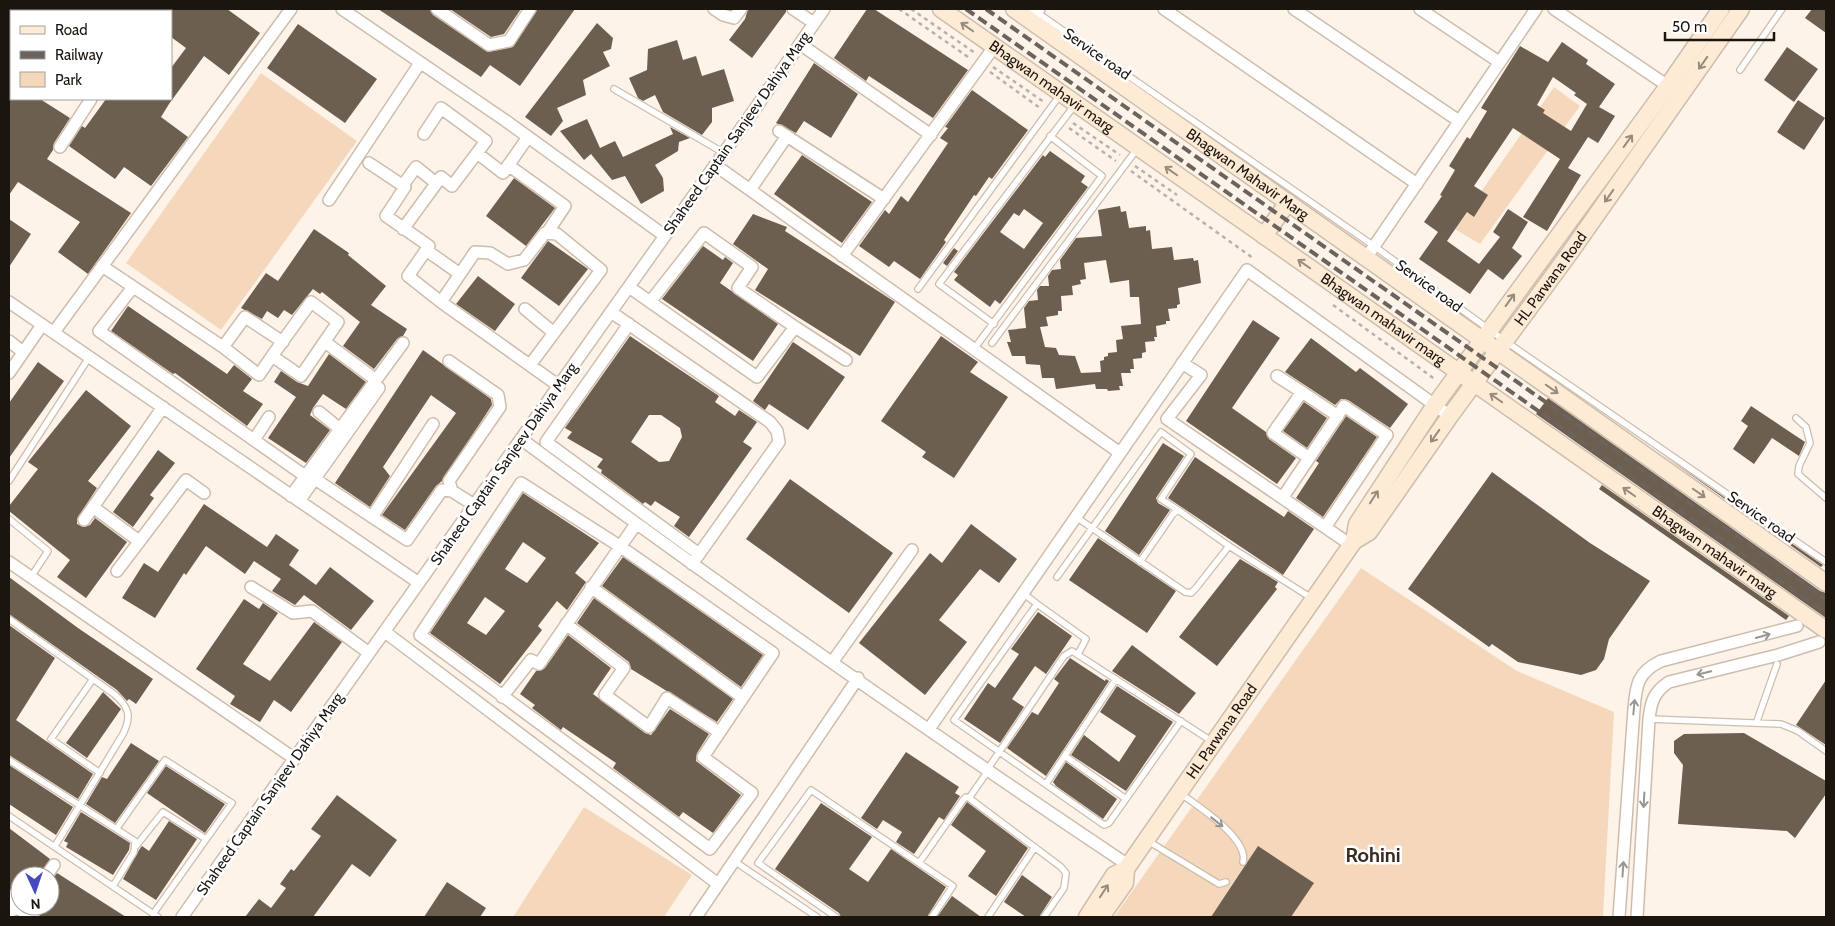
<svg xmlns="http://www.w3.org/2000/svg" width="1835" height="926" viewBox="0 0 1835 926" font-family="Cabin,sans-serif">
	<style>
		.green { fill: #f5d8bb }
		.building { fill: #6d5f50; fill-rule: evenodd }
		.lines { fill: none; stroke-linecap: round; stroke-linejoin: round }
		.lane-casing { stroke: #cebdac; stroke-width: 8 }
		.street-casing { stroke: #cebdac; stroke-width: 14 }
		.secondary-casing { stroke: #cebdac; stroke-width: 19 }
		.path { stroke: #bab0a7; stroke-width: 2.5; stroke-dasharray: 4 4; stroke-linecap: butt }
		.lane { stroke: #fff; stroke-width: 5.5 }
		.street { stroke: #fff; stroke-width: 11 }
		.secondary { stroke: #feebd6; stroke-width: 16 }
		.rail { stroke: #6b635c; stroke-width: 4; stroke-dasharray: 10 5; stroke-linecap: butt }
		.oneway { stroke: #988b7c }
		.oneway2 { stroke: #989693 }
		.labels { text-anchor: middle; stroke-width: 5; stroke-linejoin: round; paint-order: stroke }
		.street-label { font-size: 15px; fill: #1b150f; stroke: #fff }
		.district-label { font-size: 20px; font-weight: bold; fill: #392c1f; stroke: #fff }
	</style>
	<rect width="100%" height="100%" fill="#fef3e9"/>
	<path class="green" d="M261,73L357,141L221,330L126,263Z
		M1554,87L1580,106L1480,244L1455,229Z
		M1361,568L1517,671L1614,712L1603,917H1114Z
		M584,807L692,875L664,917H513Z"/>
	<path class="building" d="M171,9H227L260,33L229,75L204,56L169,104L161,117L188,137L151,186L124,167L115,179L69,146L82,126L85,128L106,99H171V68L186,48L171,37Z
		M378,9H430L433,15L488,52L513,47L537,9H575L520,86L490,65L481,77Z
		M450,9H521L504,34L491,37Z
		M748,9H786V12L752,58L729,40L745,19Z
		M867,9H874L968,70L933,118L869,76L866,81L834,58Z
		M1812,9H1826V33L1805,18Z
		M597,23L613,38L611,49L603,52L610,66L583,80L586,95L557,108L563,121L551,136L525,117Z
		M298,24L377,79L345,123L267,68Z
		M677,40L683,60L696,56L702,76L724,69L734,101L712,108V122L702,135L663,112L655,95L643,101L638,98L629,78L647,70L648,49Z
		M1562,42L1588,60L1586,64L1615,84L1599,107L1615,116L1598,143L1588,137L1568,168L1581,175L1547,231L1523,217L1560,159L1513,128L1474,186L1488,195L1474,217L1467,212L1447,241L1479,264L1500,237L1493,232L1508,209L1528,222L1512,248L1522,256L1503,280L1488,269L1470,294L1419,259L1438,232L1424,222L1442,196L1440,195L1455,170L1449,166L1467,137L1470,139L1487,111L1481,108L1520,46L1548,62ZM1553,77L1576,93L1574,95L1587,104L1571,131L1543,113L1545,110L1537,105Z
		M1787,47L1818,69L1794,102L1764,80Z
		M814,63L858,94L831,138L804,121L796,133L776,123Z
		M972,90L1028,130L992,179L989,177L976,196L974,195L944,240L946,242L920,279L894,261L889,267L859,246L885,210L889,214L901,196L908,202L948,143L940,138L948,128L945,127Z
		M9,99H40L70,118L54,143L53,150L47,159L131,213L88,274L58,252L80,222L18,182L9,195Z
		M1798,100L1825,118L1804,150L1777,132Z
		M587,119L600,148L615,141L623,157L673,134L670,127L690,138L679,142L678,151L655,165L663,178L664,191L641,204L625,176L612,180L591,154L584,160L560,131Z
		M1050,151L1085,176L1081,182L1088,187L1000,304L995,300L990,307L954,280L958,275L954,272L1043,155L1045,157ZM1024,209L1043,223L1024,249L1000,232L1014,213L1019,216Z
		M802,155L872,202L842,243L774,194Z
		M514,178L555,208L526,246L486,216Z
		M1120,206L1121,212L1126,211L1129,228L1146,226V231L1150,230L1152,249L1172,247L1174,260L1193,258L1194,261L1198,260L1201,283L1178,288L1180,304L1177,305V308L1168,309L1170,321H1166V324L1156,326L1157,337H1154L1155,341L1145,342L1146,352L1142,353V358L1133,359L1134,369H1130L1131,373H1121L1123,386H1119L1120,390L1108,391L1107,389H1096L1095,384L1056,389L1054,378H1042L1040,365L1026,364L1025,356H1012L1007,342H1011L1008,330L1026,328L1024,308L1029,301L1038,300L1037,290L1040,286H1049L1048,276L1052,270L1061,269L1060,260L1076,238L1102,236L1098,210ZM1106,260L1110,283L1129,280L1130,297H1139L1141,324L1121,326L1123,339L1116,340L1117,352L1108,353V356L1104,357V360L1100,361L1101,372L1081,373L1075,356L1059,355L1056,348L1045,347L1040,327L1048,326L1046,317L1058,315V311H1062L1061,296L1073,295L1072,286L1081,284L1080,280L1086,279L1084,263Z
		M753,214L787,227L785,231L895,302L860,356L755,290L768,269L733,244Z
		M9,219L31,234L9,267Z
		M314,229L349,253L348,255L386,286L371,305L407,329L403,336L397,339L374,369L343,346L360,322L322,292L320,294L313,289L292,315L284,310L278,318L267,311L262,319L241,308L266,273L278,281Z
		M548,241L588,269L559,306L521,278Z
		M703,246L723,260L725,257L733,263L720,283L778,324L753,361L662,299Z
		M954,248L958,251L947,266L943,263Z
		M478,276L515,304L495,331L456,304Z
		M128,306L227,374L234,365L252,379L243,391L263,404L247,426L175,373L173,374L111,331Z
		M1253,320L1280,338L1232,408L1266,432L1269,439L1296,458L1277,484L1186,421Z
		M630,336L719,396L715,402L735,416L739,410L757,422L743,442L752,448L689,537L674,526L680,517L655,501L651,506L645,502L643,504L601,473L602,470L597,467L603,459L567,438L572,432L565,428ZM649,415H661L680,428L682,437L669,461L659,462L631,442Z
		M941,336L978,362L970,372L1008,397L954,478L922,457L926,452L881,421Z
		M1311,338L1356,372L1360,368L1408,404L1390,428L1348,400L1341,399L1335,405L1285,372Z
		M793,342L845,377L808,430L769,404L765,410L753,401Z
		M423,350L491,399L492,405L442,481L436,486L405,530L382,515L456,413L431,395L383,467L390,476L370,507L335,483Z
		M329,354L366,382L346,409L323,394L313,408L310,415L330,430L306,463L268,438L296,397L274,382L281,371L297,382L308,386Z
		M38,362L64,381L9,458V403Z
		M86,390L131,426L88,481L97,488L77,519V524L84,527L90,525L95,518L127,542L86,598L57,577L70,560L9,511V506L38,469L28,462Z
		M1548,398L1820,591L1826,593V618L1536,414Z
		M1304,402L1327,418L1307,448L1283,431Z
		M1751,406L1805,442L1799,456L1772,438L1754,464L1733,449L1748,426L1741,421Z
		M1346,416L1377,437L1323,517L1296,498L1319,463L1316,461Z
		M1163,443L1184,456L1156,498L1158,503L1170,510L1139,555L1105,531Z
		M158,450L175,463L150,495L154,498L133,527L113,512Z
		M1660,453L1823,565L1821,567Z
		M1195,457L1284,517L1288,511L1314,529L1283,575L1168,498Z
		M1492,472L1590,543L1650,581L1609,639L1604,659L1596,670L1581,675L1518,662L1492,644L1489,647L1408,589Z
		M790,479L893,553L849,613L746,539Z
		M1602,485L1789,616L1786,620L1599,489Z
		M523,493L599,543L575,573L586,582L567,610L557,601L538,626L542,630L500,684L430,633ZM523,542L546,558L527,583L505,569ZM485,597L505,611L486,635L467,623Z
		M204,504L267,547L276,534L299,550L289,565L316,585L330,567L374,601L351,630L304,595L295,605L272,591L281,579L254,561L245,574L206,546L186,575L184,573L155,618L122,598L144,563L158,572Z
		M971,524L1017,559L999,583L980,569L939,620L967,642L925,695L859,643L930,553L942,563Z
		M1098,538L1176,591L1147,633L1069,580Z
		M623,557L763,655L741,687L602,586Z
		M1240,559L1278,582L1275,587L1277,589L1217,666L1179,637Z
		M9,577L78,628L153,679L136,704L129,699L127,701L117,690L9,614Z
		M594,598L733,699L717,722L631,669L629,662L577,623Z
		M244,599L259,609L263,603L278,613L243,664L270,681L314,622L342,642L291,712L274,700L260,722L230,704L235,696L196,669Z
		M1038,612L1072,636L1046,674L1035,666L1012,699L1024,707L1000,743L964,719L988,683L995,688L1019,654L1011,649Z
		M9,625L55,658L16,720L93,774L78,799L9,755Z
		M568,635L611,668L593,694L645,733L651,735L670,709L709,734L697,753L696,761L741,795L713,833L683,812L679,817L613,768L616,763L563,727L561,730L532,708L535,705L520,694L536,671L545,668Z
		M1132,645L1196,693L1179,714L1112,671Z
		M1070,658L1105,681L1106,679L1109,681L1046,776L1007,748L1032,712L1038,715L1059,683L1054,679Z
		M1826,680V745L1796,725Z
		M1117,686L1173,722L1126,791L1071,755L1084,735L1119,762L1136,736L1100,712Z
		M103,692L121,709L87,758L66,743Z
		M1744,733L1826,781V794L1795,838L1787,831L1678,824L1683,765L1674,753V741L1684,734Z
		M131,743L159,761L115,823L86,804L102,777L107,779Z
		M906,752L959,787L955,793L960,796L944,820L939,817L914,854L896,842L902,832L883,820L877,829L861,818Z
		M1066,762L1117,799L1103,819L1056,786L1053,782Z
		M9,765L73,807L56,835L9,804Z
		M166,766L225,804L205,833L147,793Z
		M337,795L397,840L370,877L352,864L313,917H245L259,899L271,908L286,888L280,884L291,869L294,871L321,836L311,829Z
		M967,802L1028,848L996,896L968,876L986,851L951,825Z
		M821,803L872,837L849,869L868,882L891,849L946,887L927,917H841L839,913L775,869Z
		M81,812L130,843L129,850L113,875L66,847L68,843L64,841Z
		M169,821L197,839L156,900L123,879L139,850L142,846L149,851Z
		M9,828L50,859L39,876H20V899L14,891L9,889Z
		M1258,846L1314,883L1291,917H1211Z
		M57,873L126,917H40L36,910L39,906H50V882Z
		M1022,875L1052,897L1039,917H1026L1004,902Z
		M447,882L486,908L480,917H424Z
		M952,896L981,917H937Z"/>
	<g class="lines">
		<defs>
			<path id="lane" d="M1032,9L1374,246L1505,341L1826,562
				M1740,70L1782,9
				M614,89L724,153
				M918,289L1060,95
				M994,324L939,284L1074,106
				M992,343L1137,149
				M974,349L1102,176L1050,136
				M1796,418L1806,427L1810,443L1799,466L1798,474L1826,498
				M9,481L90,356
				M1076,517L1185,592L1191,593L1196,588L1229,546L1313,599
				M9,519L48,551L31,577
				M1140,562L1173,514L1178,510L1229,546
				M1057,577L1161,432L1191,454L1161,499L1178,510
				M1023,593L1037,604L954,720L1104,825L1109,823L1181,721
				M1037,604L1086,639L1078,654
				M9,619L114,694C129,707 132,716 123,734L55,846
				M93,679L51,739L100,773
				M1649,719L1781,724L1798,731L1826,751
				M1757,721L1777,664
				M1065,756L1126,799
				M9,760L135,841L134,852L113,886
				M987,770L1064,656L1072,651L1213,742
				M1046,784L1116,679
				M1180,793C1197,806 1249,838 1243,862
				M969,798L988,771
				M9,816L158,917
				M117,828L165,760L232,803L153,914
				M1148,841L1219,884L1226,882
				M136,846L163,812L206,839
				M734,861L817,917
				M919,863L963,800L966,797L969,798L1061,867L1066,873L1064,888L1044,917
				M836,917L758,863L811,790L953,886L932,917
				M988,917L1035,847"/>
			<path id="street" d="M50,9L54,11
				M342,9L506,121L665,236
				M437,9L489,45L509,41L530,9
				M714,9L723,15L734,18L741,9
				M793,9L814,23
				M1164,9L1417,184
				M1294,9L1459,121
				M1420,9L1499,62
				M1554,9L1668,86
				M151,11L153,9
				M1031,21L1039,9
				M800,44L931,135
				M779,131L884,199
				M424,134L441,108L486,141L477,153
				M60,147L91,99
				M369,163L405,187L386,216L429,246L408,276L441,302
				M508,165L565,206L547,233
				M715,165L1120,453
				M403,185L416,167L436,183
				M750,190L787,136
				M329,200L420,63
				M403,229L441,177L452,186L477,153L503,173L528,137
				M426,250L460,274
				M842,256L994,47
				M1366,258L1536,9
				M102,266L223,347L245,317L283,342
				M133,287L99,331L305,476
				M629,287L757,377L795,327L738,288L752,267L704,233L650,302
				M9,302L419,583
				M311,302L338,322L301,376L272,356Z
				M525,309L554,333
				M611,312L770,422L777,431L779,442L692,564
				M629,324L546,442L699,554
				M795,327L846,360
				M54,332L291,9
				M9,341L23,352
				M325,342L376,380
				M223,347L259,375L272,356
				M449,361L498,395L500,407L449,481L452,491
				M1182,363L1201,375L1167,419L1351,545
				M530,365L601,270L557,234L545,233L524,260L508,264L490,253L475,252L441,302L559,386
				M9,373L42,325
				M1277,376L1302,392L1273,433L1309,458
				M1302,392L1338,416
				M319,412L340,429
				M433,424L372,517L407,540L442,490L452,491L474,505
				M521,439C720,586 923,728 1128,865
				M254,440L269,417
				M315,479L372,517
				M521,483L621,547L773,653L703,757L752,793L710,849L420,635Z
				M291,496L403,343
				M1283,497L1344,406L1387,435L1326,526
				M299,501L379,388
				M93,507L139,541
				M84,520L163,407
				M9,562L295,759
				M117,571L186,480L204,493
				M251,587L293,613L312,611L369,653
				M591,587L742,697
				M566,624L624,668L605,695L649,727L667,698L719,732
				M385,632L718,884
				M833,661L912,550
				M502,697L531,660L539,664L636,524
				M929,729L1247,270L1450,416
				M46,876L54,865
				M9,896L13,901L14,909
				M9,912L17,908L33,917
				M182,917L757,106L824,9
				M696,917L858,678
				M1619,917L1634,709C1636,684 1638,672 1661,661L1797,626
				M1637,917L1649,719C1651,701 1654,692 1669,682L1778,655L1819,642"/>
			<g id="secondary">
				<path id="s1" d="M941,9L1826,630"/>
				<path id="s2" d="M1014,9L1826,583"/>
				<path d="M1264,236L1288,202"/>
				<path d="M1354,541L1357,524L1435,405L1668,86L1721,9"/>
				<path id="s3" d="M1087,917L1114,875L1126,869L1354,541L1369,532L1450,416L1569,254L1741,9"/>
				<path d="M1101,917L1125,883L1126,869"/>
			</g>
		</defs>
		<use href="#lane" class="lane-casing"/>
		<use href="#street" class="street-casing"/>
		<use href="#secondary" class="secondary-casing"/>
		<path class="path" d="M899,9L971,59
			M911,9L975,53
			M993,67L1044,102
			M990,72L1040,108
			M1073,123L1120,155
			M1069,128L1116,161
			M1135,166L1177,195
			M1131,171L1253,258
			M1333,305L1436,380"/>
		<use href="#lane" class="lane"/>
		<use href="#street" class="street"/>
		<use href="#secondary" class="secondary"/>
		<path class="rail" d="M966,9L1826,613
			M986,9L1826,599"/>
	</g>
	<defs><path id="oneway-shaft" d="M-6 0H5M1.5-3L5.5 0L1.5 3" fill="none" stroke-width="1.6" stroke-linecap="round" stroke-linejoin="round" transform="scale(1.25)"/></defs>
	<g class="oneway">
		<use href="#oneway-shaft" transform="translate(967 27) rotate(-145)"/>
		<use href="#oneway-shaft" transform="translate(1703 63) rotate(125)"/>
		<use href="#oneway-shaft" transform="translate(1628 141) rotate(-54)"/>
		<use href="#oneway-shaft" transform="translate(1171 171) rotate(-145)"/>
		<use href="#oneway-shaft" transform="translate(1609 196) rotate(125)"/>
		<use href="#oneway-shaft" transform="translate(1304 264) rotate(-145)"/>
		<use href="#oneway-shaft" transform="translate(1510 300) rotate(-54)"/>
		<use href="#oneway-shaft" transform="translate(1552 389) rotate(35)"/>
		<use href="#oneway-shaft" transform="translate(1496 398) rotate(-145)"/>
		<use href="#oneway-shaft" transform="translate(1435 436) rotate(125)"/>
		<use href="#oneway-shaft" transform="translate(1629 492) rotate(-145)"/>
		<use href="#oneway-shaft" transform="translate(1699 493) rotate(35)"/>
		<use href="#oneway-shaft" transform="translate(1374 497) rotate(-57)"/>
		<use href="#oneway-shaft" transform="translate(1104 891) rotate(-57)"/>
	</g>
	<g class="oneway2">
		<use href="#oneway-shaft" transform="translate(1763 636) rotate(-16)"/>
		<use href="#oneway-shaft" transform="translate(1704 673) rotate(166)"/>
		<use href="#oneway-shaft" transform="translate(1634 707) rotate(-85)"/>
		<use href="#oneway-shaft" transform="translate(1644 800) rotate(93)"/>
		<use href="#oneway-shaft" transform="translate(1217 822) rotate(38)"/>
		<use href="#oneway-shaft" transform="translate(1623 869) rotate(-86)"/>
	</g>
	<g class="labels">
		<g class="street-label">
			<text transform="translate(1097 54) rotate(35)" y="5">Service road</text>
			<text dy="5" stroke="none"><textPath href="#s1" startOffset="135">Bhagwan mahavir marg</textPath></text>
			<text transform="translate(737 133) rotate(-55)" y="5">Shaheed Captain Sanjeev Dahiya Marg</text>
			<text dy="5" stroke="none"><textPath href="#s2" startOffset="286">Bhagwan Mahavir Marg</textPath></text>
			<text dy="5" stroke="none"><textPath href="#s3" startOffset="792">HL Parwana Road</textPath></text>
			<text transform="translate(1429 286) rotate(36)" y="5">Service road</text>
			<text dy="5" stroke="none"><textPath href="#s1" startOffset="540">Bhagwan mahavir marg</textPath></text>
			<text transform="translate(504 464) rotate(-55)" y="5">Shaheed Captain Sanjeev Dahiya Marg</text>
			<text transform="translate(1761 517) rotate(35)" y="5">Service road</text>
			<text dy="5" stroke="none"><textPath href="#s1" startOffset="945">Bhagwan mahavir marg</textPath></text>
			<text dy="5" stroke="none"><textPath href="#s3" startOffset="231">HL Parwana Road</textPath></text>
			<text transform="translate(270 794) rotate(-55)" y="5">Shaheed Captain Sanjeev Dahiya Marg</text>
		</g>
		<g class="district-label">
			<text x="1373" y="862">Rohini</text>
		</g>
	</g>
	<rect width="1835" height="926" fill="none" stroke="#1b150f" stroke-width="20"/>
	<rect x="10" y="10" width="162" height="90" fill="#ffffff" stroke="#a4a19f"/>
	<rect x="20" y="26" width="25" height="8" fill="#feebd6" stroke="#a4a19f"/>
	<text x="55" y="35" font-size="15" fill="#1b150f">Road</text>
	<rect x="20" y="51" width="25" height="8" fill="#6b635c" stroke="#a4a19f"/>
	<text x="55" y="60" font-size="15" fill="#1b150f">Railway</text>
	<rect x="20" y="72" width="25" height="15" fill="#f5d8bb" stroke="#a4a19f"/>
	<text x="55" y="85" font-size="15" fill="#1b150f">Park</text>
	<g transform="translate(35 891) rotate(177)"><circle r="24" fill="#ffffff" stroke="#a4a19f"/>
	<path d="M0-4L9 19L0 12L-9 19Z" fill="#4648bd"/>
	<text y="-8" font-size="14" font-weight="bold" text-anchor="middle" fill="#1b150f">N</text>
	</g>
	<path d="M1665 32v8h109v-8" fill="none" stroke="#1b150f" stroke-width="2.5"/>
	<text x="1672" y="32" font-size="15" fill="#1b150f" stroke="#ffffff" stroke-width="4" paint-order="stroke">50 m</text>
</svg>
